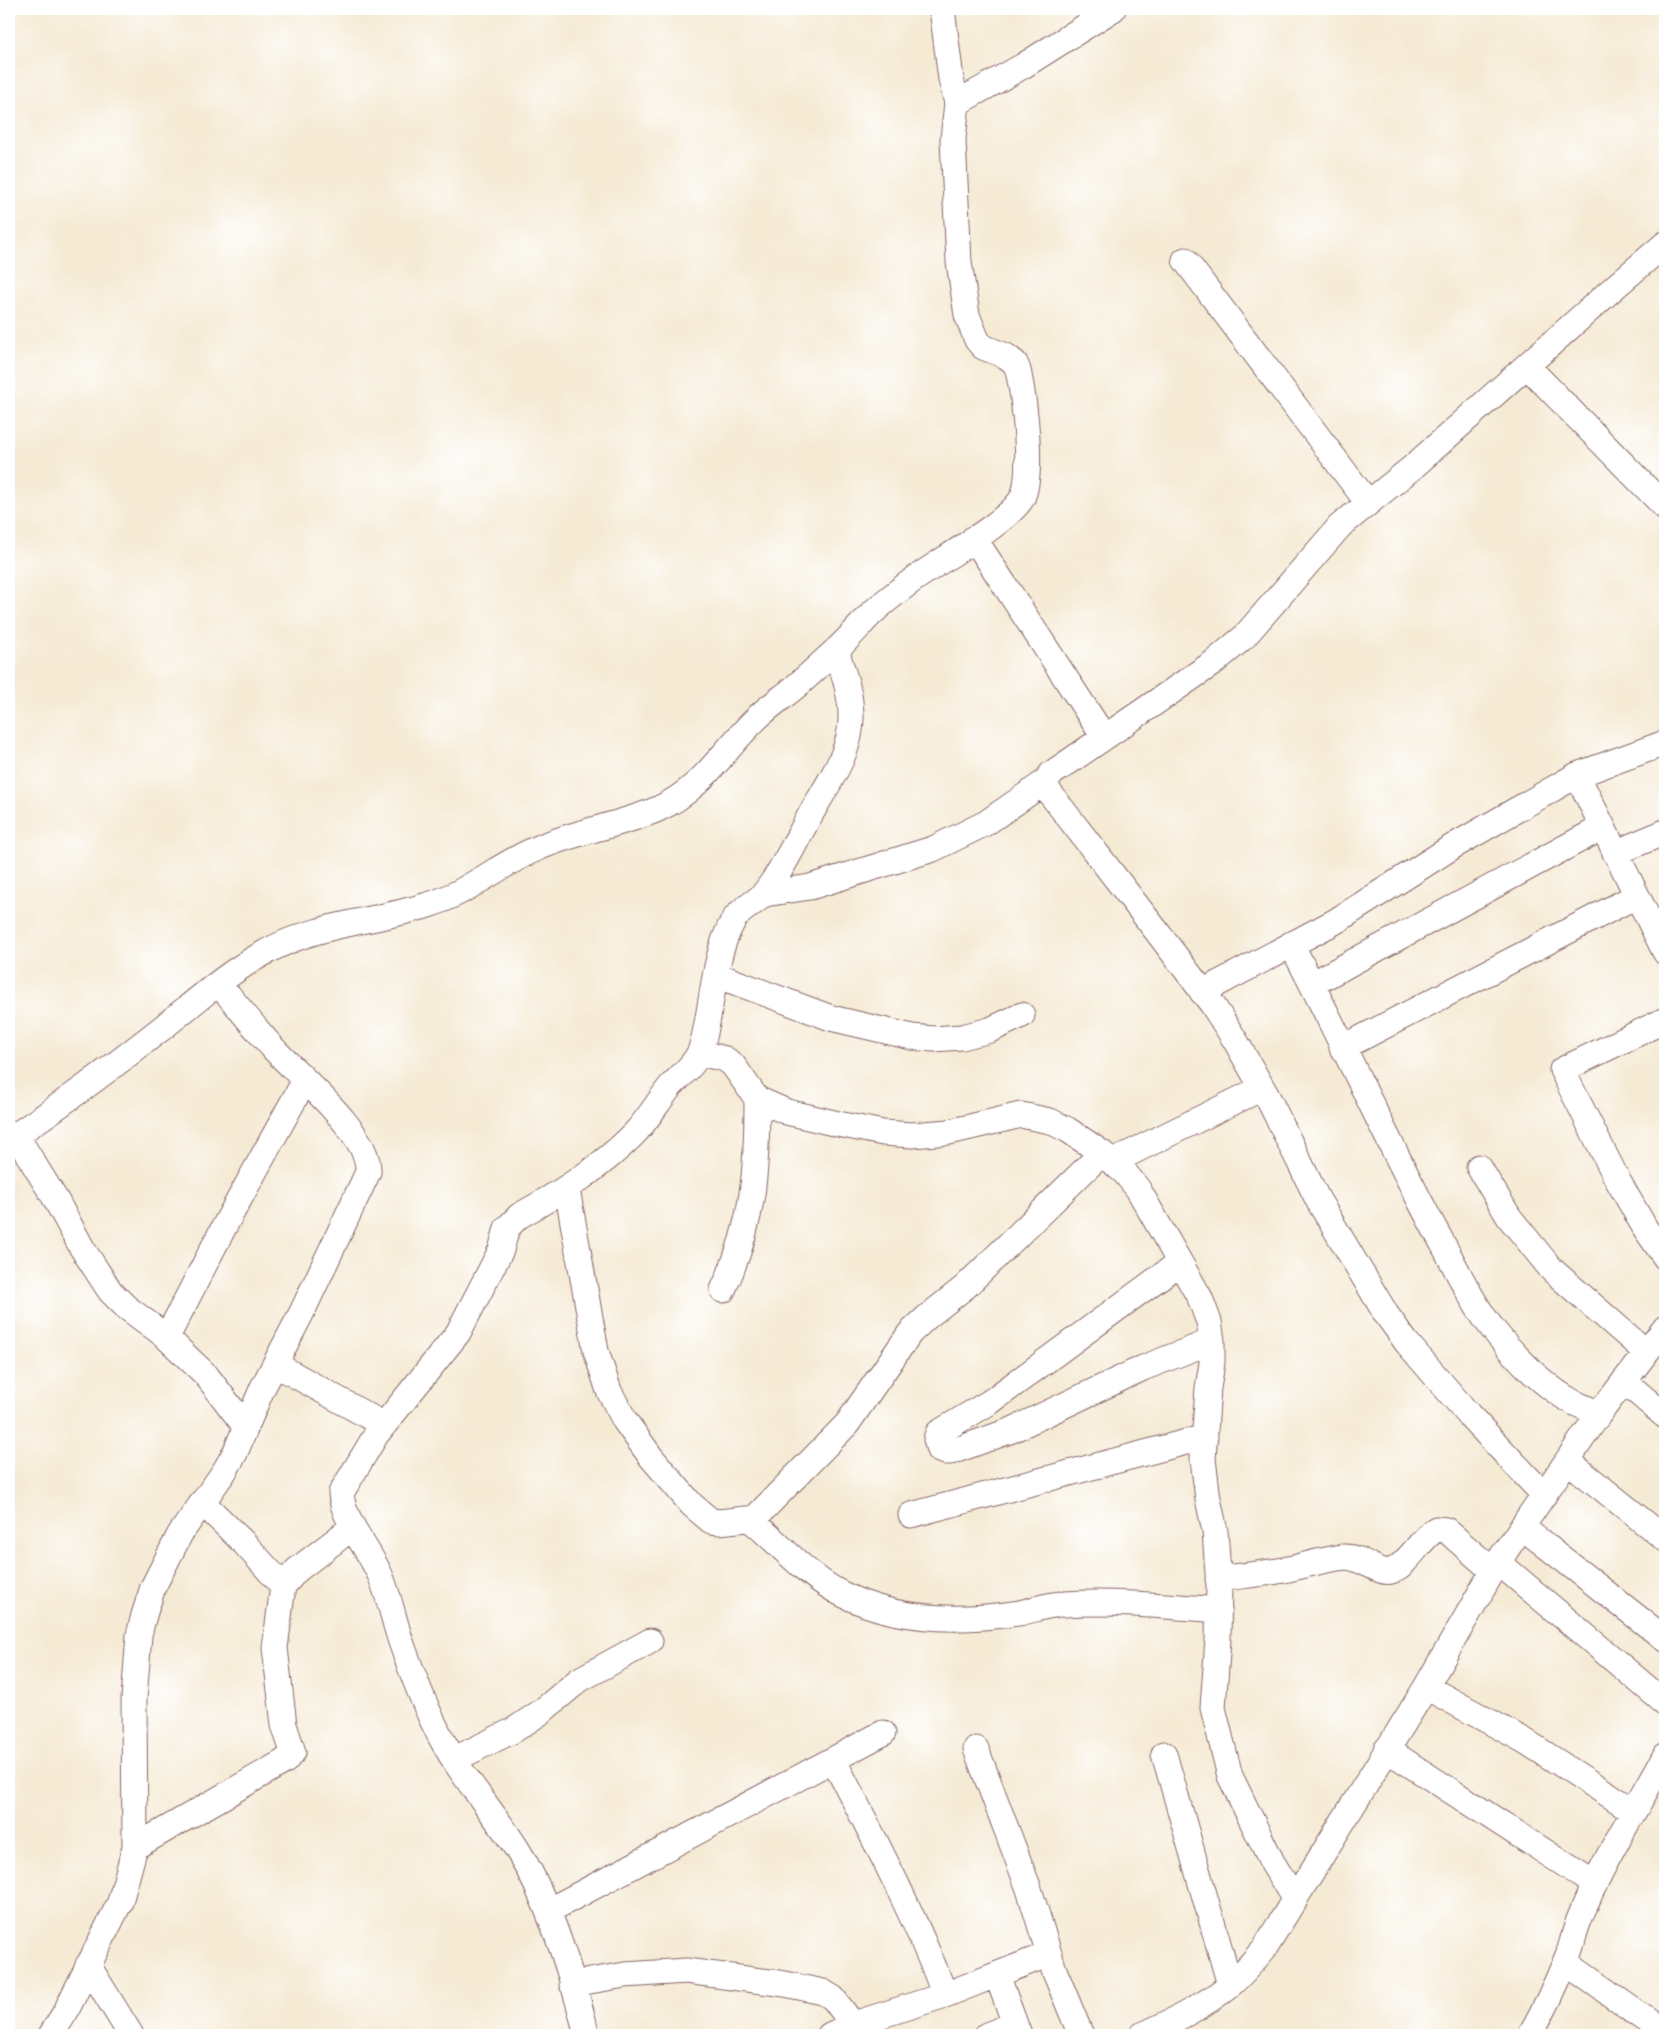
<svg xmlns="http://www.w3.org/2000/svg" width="1674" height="2044" viewBox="0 0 1674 2044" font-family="Delius,sans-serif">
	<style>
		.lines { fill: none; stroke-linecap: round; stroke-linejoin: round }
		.minor-casing { stroke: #866666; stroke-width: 27 }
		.minor { stroke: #fff; stroke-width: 25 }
	</style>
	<rect width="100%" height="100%" fill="#fff"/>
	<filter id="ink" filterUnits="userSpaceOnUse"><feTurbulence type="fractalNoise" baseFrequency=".02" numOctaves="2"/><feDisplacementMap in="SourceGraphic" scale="10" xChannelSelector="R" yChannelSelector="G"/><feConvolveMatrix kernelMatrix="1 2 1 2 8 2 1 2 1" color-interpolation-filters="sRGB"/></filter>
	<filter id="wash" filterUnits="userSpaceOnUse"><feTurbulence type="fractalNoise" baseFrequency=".0096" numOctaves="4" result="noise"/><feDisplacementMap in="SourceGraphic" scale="20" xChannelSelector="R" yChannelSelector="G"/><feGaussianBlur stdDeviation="1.12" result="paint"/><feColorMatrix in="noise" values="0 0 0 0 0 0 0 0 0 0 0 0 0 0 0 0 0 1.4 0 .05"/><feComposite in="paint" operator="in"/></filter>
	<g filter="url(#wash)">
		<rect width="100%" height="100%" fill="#f5ead4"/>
	</g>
	<g filter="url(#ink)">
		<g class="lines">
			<defs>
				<path id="minor" d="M957,103L1023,66L1113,9
					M1185,260L1368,503
					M1527,366L1665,507
					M974,538L1104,737
					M1577,775L1665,952
					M1615,853L1665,832
					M765,894L810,887L933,849L986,823L1045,782
					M1291,944C1342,1040 1386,1140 1438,1235C1456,1267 1472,1304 1496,1333C1517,1358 1542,1385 1571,1401C1580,1406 1590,1409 1599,1414
					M716,975L831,1018L912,1037L933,1039L962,1037L990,1030L1022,1015
					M1312,984L1603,827
					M1202,992L1336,921L1452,847L1577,775L1665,743
					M1665,1020L1562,1070L1617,1179L1645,1228L1665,1257
					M1342,1048L1636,896
					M700,1053L725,1059L733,1065L757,1099L787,1112L838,1124L883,1133L912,1135L949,1132L1021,1115L1050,1121L1068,1130L1102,1153L1125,1173L1138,1189L1200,1298L1209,1322L1212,1341V1363L1208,1388L1203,1459L1208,1499L1215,1531L1219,1587L1218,1639L1213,1708L1230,1776L1272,1862L1295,1900
					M16,1135L56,1200L82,1248L110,1291L126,1307L164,1335L206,1375L245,1426
					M9,1140C60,1106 109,1070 157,1032C192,1005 226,973 266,952C316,924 374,922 428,905C468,893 498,865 536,849C575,831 619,826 658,809C703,789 723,750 757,718C768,707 782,698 794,688C808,676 821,664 834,652C848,640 859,626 872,613C884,602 897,592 909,583C934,564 1010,521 1022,498C1034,474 1024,397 1018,370L1015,363L1006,356L983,347L977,340L967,315L959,262L955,182L953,139L957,103L951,79L942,9
					M1112,1162L1262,1088
					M1479,1167L1509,1217L1552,1270L1646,1352
					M567,1189L596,1351L609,1391L625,1421L651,1457L692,1505L711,1521L719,1522L746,1519L752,1521C782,1546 806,1575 840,1593C894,1621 960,1622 1019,1613C1034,1610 1048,1604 1064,1604C1116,1601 1167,1606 1219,1610
					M1179,1263L990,1402L938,1433L936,1439L939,1450L945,1452H951L1012,1430L1143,1368L1212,1341
					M723,1290C754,1223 757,1171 757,1099
					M167,1337L225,1225L305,1080
					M275,1364L384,1425
					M1624,1381L1665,1416
					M1568,1461L1665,1539
					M1544,1495L1469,1415L1407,1343L1386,1314L1318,1200L1268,1098L1235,1040L1212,1004L1155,929L1049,792L1045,782L1051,774L1213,663L1244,637L1340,526L1413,467L1617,285L1665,244
					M202,1502L244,1543L283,1586L297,1570L353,1527
					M911,1515L1205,1437
					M752,1521L847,1424L910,1333L927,1317L965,1287L1102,1153
					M1522,1527L1665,1639
					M1498,1562L1665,1703
					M1218,1579C1240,1576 1262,1574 1284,1570C1304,1566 1324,1559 1344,1557C1361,1556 1380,1575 1391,1571C1408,1565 1420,1539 1436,1529L1446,1530L1493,1571
					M1426,1687L1525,1741L1634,1811
					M976,1749L1029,1889L1054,1970L1081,2035
					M1386,1749L1595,1884
					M1164,1754L1230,1985
					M455,1759L514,1730L541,1712L579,1680L650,1641
					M834,1761C874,1838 914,1914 945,1995
					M135,1847L285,1761L293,1752L284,1725L275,1648L283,1586
					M548,1911L883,1733
					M1565,1962L1665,2033
					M88,1965L131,2035
					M997,1975L1019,2035
					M572,1984L625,1975L686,1971L785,1984L823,1992L833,1998L861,2035
					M51,2035L66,2011L120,1902L135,1847L134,1699L139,1635L144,1615L153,1587L180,1534L224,1472L235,1453L262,1389L302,1312L368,1172C371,1134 298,1076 273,1048C254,1027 237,1005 219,984
					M587,2035C572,1975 550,1902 517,1849C491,1808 455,1769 435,1726C422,1699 411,1670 401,1642C394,1621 390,1599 381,1577C371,1552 342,1519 341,1493L376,1435L458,1333L501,1250L507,1228L519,1216C560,1193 599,1169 633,1135C647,1121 657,1103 670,1087C680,1076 696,1064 701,1049C713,1009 712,958 733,921C740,908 758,903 766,891C783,869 794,844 808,819C825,787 852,754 851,716C851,693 843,672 836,650
					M830,2035L854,2024L945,1995L1049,1954
					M987,2035L1015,2024
					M1142,2035C1173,2021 1203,2007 1230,1985C1242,1975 1253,1961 1264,1949L1426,1687L1498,1562L1599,1414L1665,1328
					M1530,2035C1545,2009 1557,1983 1568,1955C1573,1942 1575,1928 1581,1915C1603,1859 1637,1809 1665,1756"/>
			</defs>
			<use href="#minor" class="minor-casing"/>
			<use href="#minor" class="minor"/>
		</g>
	</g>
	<rect width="1674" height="2044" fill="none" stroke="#fff" stroke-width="30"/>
</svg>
